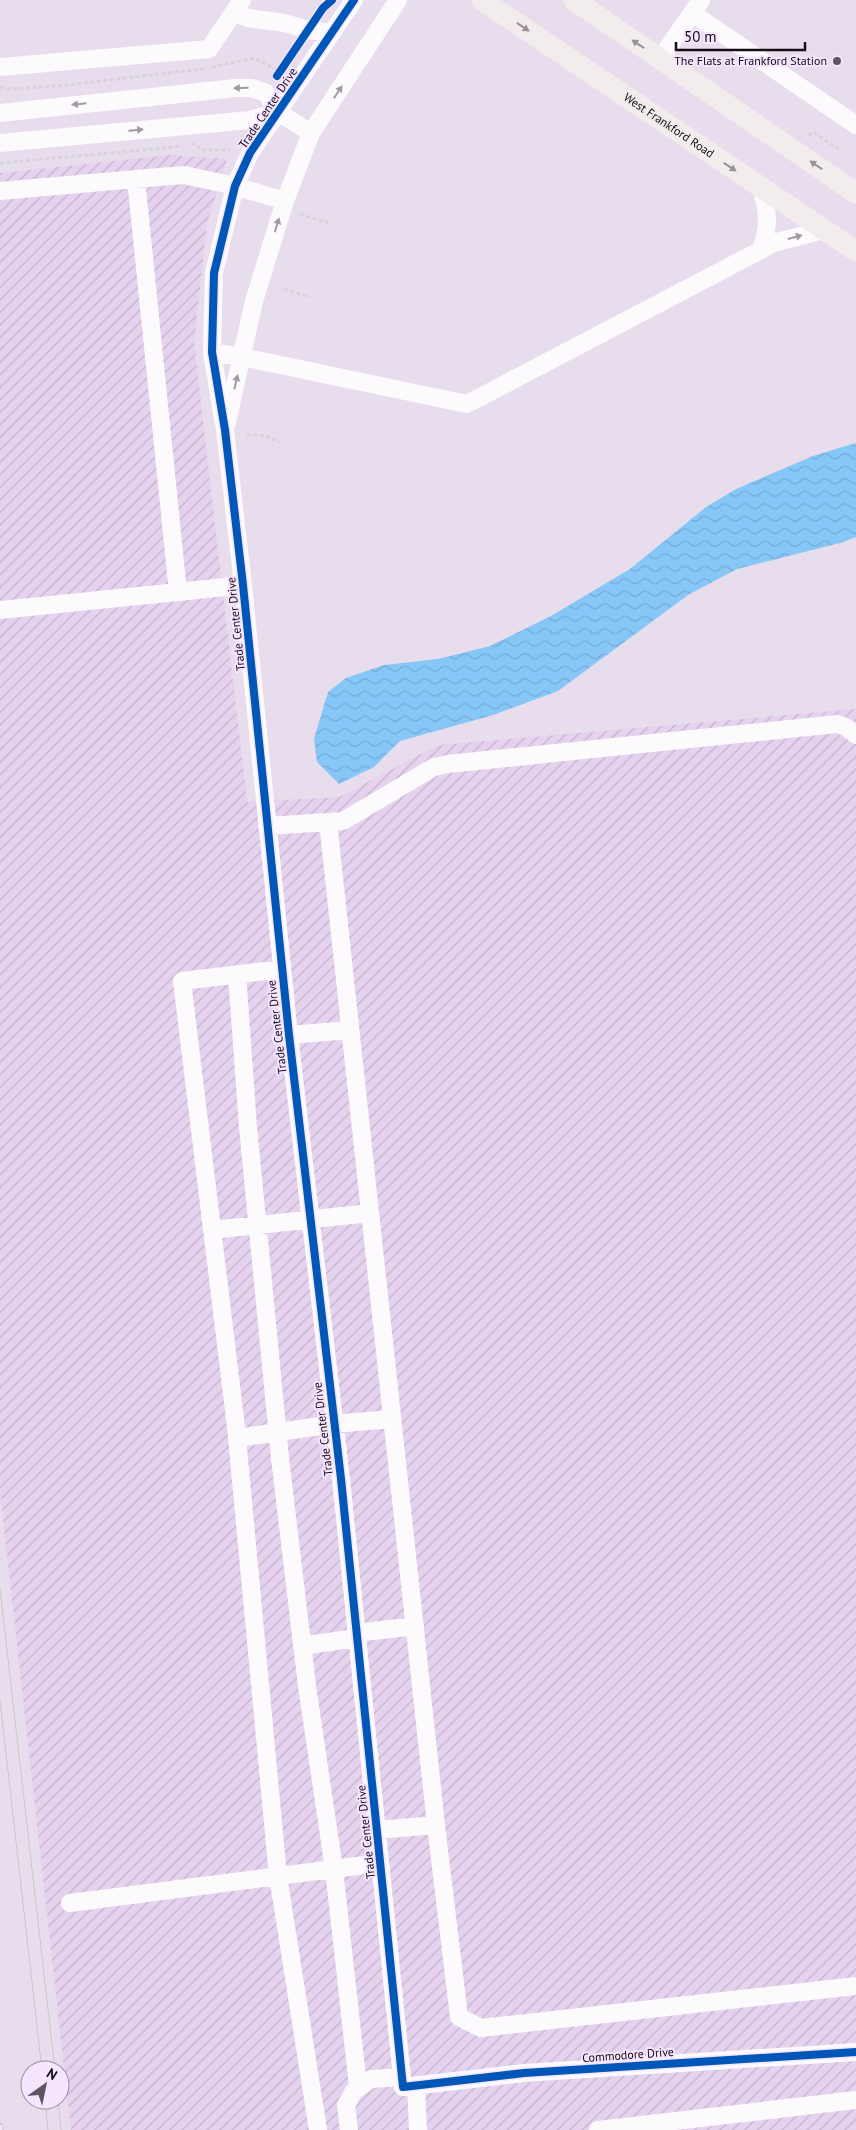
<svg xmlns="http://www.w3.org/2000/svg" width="856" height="2130" viewBox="0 0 856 2130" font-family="'PT Sans',sans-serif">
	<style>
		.industrial { fill: url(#industrial-furrows) }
		.water { fill: url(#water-waves) }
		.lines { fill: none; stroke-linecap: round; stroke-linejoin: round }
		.path { stroke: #d7d4d9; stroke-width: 3; stroke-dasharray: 4 2.5; stroke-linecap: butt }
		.minor { stroke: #fcfafc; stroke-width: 18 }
		.major { stroke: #f3ecec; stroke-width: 21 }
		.tram { stroke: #c9c6ca; stroke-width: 1 }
		.rail-casing { stroke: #c9c6ca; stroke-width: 5.5 }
		.rail { stroke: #f6e5fe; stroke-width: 4; stroke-dasharray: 11; stroke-linecap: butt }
		.cycleway-casing { stroke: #f6e5fe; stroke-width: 11 }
		.cycleway { stroke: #0057b8; stroke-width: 8 }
		.oneway { fill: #9a9296 }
		.oneway2 { fill: #9f9ba0 }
		.poi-dot { fill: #5e5561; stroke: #f6e5fe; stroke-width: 2 }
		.labels { text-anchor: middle; stroke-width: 4; stroke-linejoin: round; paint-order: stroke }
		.poi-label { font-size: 12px; fill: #140c16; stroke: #f6e5fe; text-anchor: end }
		.street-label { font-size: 12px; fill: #140c16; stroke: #f6e5fe }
	</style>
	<defs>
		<pattern id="industrial-furrows" width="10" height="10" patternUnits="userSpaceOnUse" patternTransform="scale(1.25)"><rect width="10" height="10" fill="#e5d2ee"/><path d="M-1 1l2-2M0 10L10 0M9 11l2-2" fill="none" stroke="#c4b3cb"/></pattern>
		<pattern id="water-waves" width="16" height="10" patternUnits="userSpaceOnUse" patternTransform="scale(1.25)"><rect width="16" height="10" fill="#87c7f8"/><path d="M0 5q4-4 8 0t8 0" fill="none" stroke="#74aad4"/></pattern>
	</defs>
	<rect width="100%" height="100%" fill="#e8dded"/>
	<path class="industrial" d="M170,155L227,159L207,224L194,342L247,802L339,797L438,745L856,709V2130H71L0,1492V173Z"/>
	<path class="water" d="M856,443V537L840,543L737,569L688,595L558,691L493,715L400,741L374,767L339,784L317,762L314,739L328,692L346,678L384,665L438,659L490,646L551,616L630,569L706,507L736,489L813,456Z"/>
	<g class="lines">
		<path class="path" d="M212,67L255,58L280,72
			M0,87L7,89L57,86L203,69
			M809,136L811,133H815L837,148L840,147
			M191,143L204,150H230
			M0,163L176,147L180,144
			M300,214L329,223
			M284,289L310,297
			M247,434L265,436L280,442"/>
		<path class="minor" d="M354,0L250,153L235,186L214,273L212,352L225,430L243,585L289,1035L341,1479L403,2087L524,2073L856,2052
			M234,12L248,18L285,23L308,30L332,33
			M692,13L856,125
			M660,59L701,0
			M0,67L209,49L242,0
			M0,113L236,88H252L266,93L278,112L311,133
			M0,143L250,120L278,112
			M761,187C768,213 770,224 761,250L773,243L824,230
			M0,191L136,179
			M212,352L242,357L467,404L761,250
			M227,422L254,301L285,201L311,133L398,0
			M243,585L178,592L136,179L184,175L235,186L285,201
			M0,610L178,592
			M328,822L436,1825
			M267,826L343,821L434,767L448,764L837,724L846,727L856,735
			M282,969L182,981L236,1427L278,1876L318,2130
			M237,974L248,1127L280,1458L307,1686L334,1869L358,2086
			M289,1035L350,1030
			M212,1230L370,1213
			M237,1438L334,1424L392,1419
			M356,1633L415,1626
			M302,1646L356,1638
			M377,1830L436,1825L459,2017L481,2028L856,1986
			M70,1903L380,1863
			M416,2086L418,2130
			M349,2130L346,2105L354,2091L371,2079L402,2077
			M598,2130L856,2100"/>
		<g class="major">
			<path id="s1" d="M482,0L856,251"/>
			<path d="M574,0L856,193"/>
		</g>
		<path class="tram" d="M0,1589L55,2070
			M0,1701L42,2070
			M45,2100L48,2130
			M58,2100L61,2130"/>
		<defs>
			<path id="rail" d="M0,2125L1,2130"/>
		</defs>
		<use href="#rail" class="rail-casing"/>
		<use href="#rail" class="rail"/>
		<defs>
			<path id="cycleway" d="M354,0L250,153L235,186L214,273L212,352L225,430L243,585L289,1035L341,1479L403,2087L524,2073L856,2052
				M277,76L323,8L332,0"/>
		</defs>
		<use href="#cycleway" class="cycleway-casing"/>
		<use href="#cycleway" class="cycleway"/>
	</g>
	<defs><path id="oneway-solid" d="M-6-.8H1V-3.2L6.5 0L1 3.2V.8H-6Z" transform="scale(1.25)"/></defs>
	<g class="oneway">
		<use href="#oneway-solid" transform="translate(523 27) rotate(34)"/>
		<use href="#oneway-solid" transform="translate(638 44) rotate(-146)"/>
		<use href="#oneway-solid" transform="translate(816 165) rotate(-146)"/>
		<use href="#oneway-solid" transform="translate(730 167) rotate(34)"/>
	</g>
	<g class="oneway2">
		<use href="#oneway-solid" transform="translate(241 88) rotate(179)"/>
		<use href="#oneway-solid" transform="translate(338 92) rotate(-57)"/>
		<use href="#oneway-solid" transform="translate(79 104) rotate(174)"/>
		<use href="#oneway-solid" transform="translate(136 130) rotate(-5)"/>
		<use href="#oneway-solid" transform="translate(277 225) rotate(-73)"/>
		<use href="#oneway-solid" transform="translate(795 237) rotate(-15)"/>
		<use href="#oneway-solid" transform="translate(236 382) rotate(-77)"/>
	</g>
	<circle class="poi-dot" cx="837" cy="61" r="5"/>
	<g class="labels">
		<g class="poi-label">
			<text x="827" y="65">The Flats at Frankford Station</text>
		</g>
		<g class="street-label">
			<text transform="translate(268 108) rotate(-56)" y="4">Trade Center Drive</text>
			<text dy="4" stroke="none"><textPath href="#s1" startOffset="225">West Frankford Road</textPath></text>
			<text transform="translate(236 624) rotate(-96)" y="4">Trade Center Drive</text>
			<text transform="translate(277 1027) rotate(-97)" y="4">Trade Center Drive</text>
			<text transform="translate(323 1429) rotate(-97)" y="4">Trade Center Drive</text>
			<text transform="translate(366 1832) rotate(-96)" y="4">Trade Center Drive</text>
			<text transform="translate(628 2055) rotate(-4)" y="4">Commodore Drive</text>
		</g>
	</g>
	<g transform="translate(45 2085) rotate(33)"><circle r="24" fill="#f6e5fe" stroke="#9c8ea1"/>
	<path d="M0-4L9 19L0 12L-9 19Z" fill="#5e5561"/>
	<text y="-8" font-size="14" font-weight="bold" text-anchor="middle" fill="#140c16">N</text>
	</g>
	<path d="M676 42v8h129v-8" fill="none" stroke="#140c16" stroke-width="2.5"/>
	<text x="684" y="42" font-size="15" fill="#140c16" stroke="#f6e5fe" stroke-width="4" paint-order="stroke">50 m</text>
</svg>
